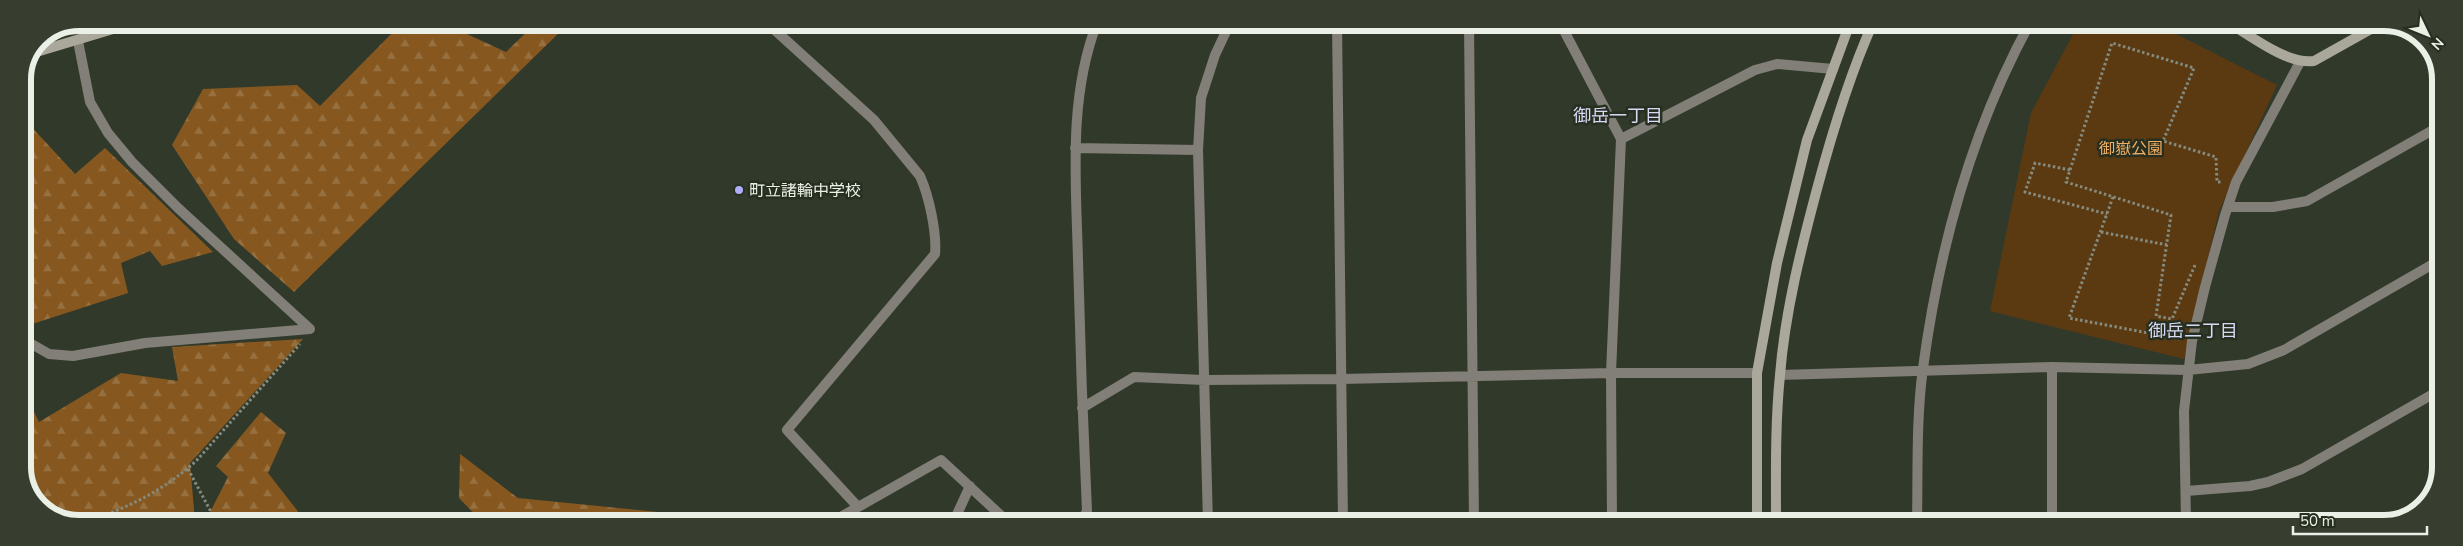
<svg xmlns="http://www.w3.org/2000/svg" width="2463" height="546" viewBox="0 0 2463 546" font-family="'Nunito Sans','Noto Sans JP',sans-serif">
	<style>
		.forest { fill: url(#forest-firs) }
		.park { fill: #5c3a11 }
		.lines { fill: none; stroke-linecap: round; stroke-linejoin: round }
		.path { stroke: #858b7f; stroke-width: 3; stroke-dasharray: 2.5 2.5; stroke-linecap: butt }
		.street { stroke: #817f77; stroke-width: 10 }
		.secondary { stroke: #aaa89b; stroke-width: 10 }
		.poi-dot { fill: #b0aefa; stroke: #272f20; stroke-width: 2 }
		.labels { text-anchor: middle; stroke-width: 5; stroke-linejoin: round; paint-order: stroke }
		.park-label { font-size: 16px; fill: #f2ae62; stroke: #272f20 }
		.poi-label { font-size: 16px; fill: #ebf0e6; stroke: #272f20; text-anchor: start }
		.neighbourhood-label { font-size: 18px; fill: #d9d9f6; stroke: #272f20 }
		.rim { fill: none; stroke: #ebf0e6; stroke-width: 6 }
	</style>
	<defs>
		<pattern id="forest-firs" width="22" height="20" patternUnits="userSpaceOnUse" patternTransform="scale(1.25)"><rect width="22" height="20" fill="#865820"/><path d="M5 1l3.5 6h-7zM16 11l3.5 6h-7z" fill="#977040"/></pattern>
	</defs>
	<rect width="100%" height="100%" fill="#31392a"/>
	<path class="forest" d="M402,23H443L506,52L536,23H569L294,292L234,239L172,145L203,89L297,85L320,106Z
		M23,100L27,122L75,174L105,148L213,252L162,266L150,251L121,263L128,293L23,327Z
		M303,339L190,463L195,521L205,522L228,477L216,466L261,412L286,433L268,473L307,523L69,522L39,507L23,474V389L39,422L121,373L178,381L172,347Z
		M460,454L518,498L668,513L677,523H483L459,498Z"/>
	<path class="park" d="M2079,23H2154L2277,85L2219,211L2184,359L1990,311L2031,113Z"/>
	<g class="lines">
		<path class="path" d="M2070,170L2035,163L2025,192L2107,214
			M2113,197L2069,318L2180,339
			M2101,232L2167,245
			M2195,265L2172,319L2156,316L2171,215L2066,182L2112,43L2194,68L2163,141L2216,157L2217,182H2223
			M188,469L217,523
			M83,522C125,510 165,490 197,460L300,344"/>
		<path class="street" d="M767,23L874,120L920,176C929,196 937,233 935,254L787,430L858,507
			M1337,23L1343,523
			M1469,23L1474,523
			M1560,23L1621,139L1611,373L1612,523
			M1621,139L1755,70L1777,64L1833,69
			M1075,148L1198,150
			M2228,207H2273L2307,201L2440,126
			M23,339L49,354L73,356L145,343L310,329L178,208L132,162L108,133L90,102L78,41
			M2052,367V523
			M1780,375L2052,367L2188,370L2248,364L2284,350L2440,260
			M1082,408L1134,377L1204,380L1341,379L1611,373H1757
			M2186,491L2250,486L2268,482L2302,469L2440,390
			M830,523L941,460L1009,523
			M953,523L970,486
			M1080,523L1087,511C1083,427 1080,343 1078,260C1076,181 1068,98 1097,23
			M1208,523L1198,150L1201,98L1215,55L1230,23
			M1917,523C1918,472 1916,419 1923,368C1939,249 1972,129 2030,23
			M2186,523L2184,411L2192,341L2205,287L2225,215L2236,182L2300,62"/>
		<path class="secondary" d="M2229,23C2251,36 2288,65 2314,61L2380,24
			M33,53L133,23
			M1757,523V373L1777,263L1807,140L1850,23
			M1776,523C1776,474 1775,424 1780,375C1785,312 1801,249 1817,189C1832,133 1849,76 1873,23"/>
	</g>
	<circle class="poi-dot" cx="739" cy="190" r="5"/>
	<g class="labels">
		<g class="park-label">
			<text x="2131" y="154">御嶽公園</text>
		</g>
		<g class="poi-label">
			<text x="749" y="196">町立諸輪中学校</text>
		</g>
		<g class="neighbourhood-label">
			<text x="1618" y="122">御岳一丁目</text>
			<text x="2193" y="337">御岳二丁目</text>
		</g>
	</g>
	<path d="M0 0H2463V546H0ZM79 31H2384A48 48 0 0 1 2432 79V467A48 48 0 0 1 2384 515H79A48 48 0 0 1 31 467V79A48 48 0 0 1 79 31Z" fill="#373e30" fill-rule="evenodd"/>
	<path class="rim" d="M79 31H2384A48 48 0 0 1 2432 79V467A48 48 0 0 1 2384 515H79A48 48 0 0 1 31 467V79A48 48 0 0 1 79 31Z"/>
	<g transform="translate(2428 35) rotate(133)" stroke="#272f20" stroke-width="4" paint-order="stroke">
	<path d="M0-4L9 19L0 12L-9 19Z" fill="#ebf0e6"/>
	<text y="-8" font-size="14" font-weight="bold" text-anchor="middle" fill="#ebf0e6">N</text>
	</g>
	<path d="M2293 526v8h134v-8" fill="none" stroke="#ebf0e6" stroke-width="2.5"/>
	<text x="2300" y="526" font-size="15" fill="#ebf0e6" stroke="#272f20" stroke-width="4" paint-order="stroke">50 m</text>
</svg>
